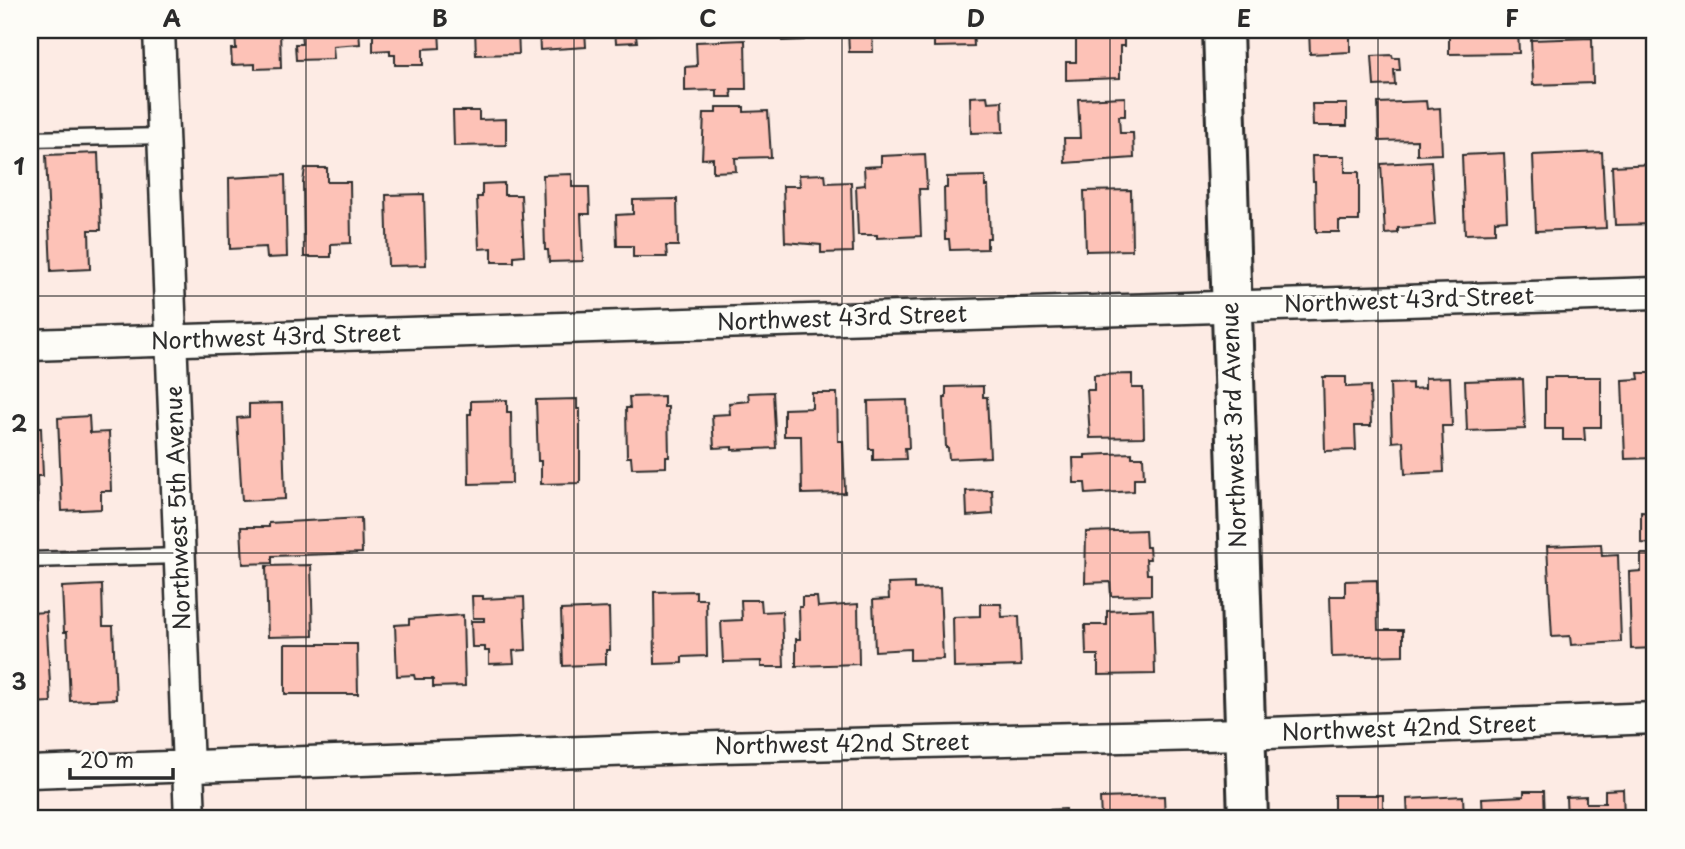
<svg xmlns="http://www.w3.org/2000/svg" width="1685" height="849" viewBox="0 0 1685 849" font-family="'Playpen Sans',sans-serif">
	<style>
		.building { fill: #fdc2b7; stroke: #2b2b2b; stroke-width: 2 }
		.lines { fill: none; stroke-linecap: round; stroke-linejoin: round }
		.lane-casing { stroke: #2b2b2b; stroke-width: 19 }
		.street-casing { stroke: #2b2b2b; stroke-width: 35 }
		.secondary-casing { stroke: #2b2b2b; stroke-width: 44 }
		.lane { stroke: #fdfcf7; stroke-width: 14 }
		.street { stroke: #fdfcf7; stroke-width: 30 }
		.secondary { stroke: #fdfcf7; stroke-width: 38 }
		.grid { fill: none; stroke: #2b2b2b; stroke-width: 2; stroke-opacity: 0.55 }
		.labels { text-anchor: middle; stroke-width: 7; stroke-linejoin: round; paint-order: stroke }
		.street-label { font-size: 23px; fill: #2b2b2b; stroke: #fdfcf7 }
		.neatline { fill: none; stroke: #2b2b2b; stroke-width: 2.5 }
		.grid-label { font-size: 23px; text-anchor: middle; font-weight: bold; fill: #2b2b2b }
	</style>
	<rect width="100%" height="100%" fill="#fdebe4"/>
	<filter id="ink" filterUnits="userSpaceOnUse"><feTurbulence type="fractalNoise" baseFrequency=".0143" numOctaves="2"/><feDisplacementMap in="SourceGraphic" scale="14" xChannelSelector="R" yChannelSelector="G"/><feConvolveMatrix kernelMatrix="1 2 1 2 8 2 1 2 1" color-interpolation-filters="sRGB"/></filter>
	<g filter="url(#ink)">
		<path class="building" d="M235,30H280L281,68L255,69V64L232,65L231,49H236Z
			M292,30H359L360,44L333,46L334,59L296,60L295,44H302L301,32H292Z
			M373,30H439L440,48L423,49V65H395V55H390V50L373,51Z
			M475,30H518L519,54L476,55Z
			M539,30H585L586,47L540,50Z
			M615,30H679V33L636,35L637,42L616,43Z
			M782,30H804V40L782,41Z
			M848,30H887V31H872L873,52H849Z
			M934,30H973L974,46L934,47Z
			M1076,30H1124V46H1120V78L1066,80V62H1076Z
			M1309,30H1350V52L1310,54Z
			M1449,30H1518L1519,53L1449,54Z
			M1592,38L1593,83L1533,85L1531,40Z
			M745,40L746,89H731L732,97H717V90L685,91V67L697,66L696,42Z
			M1392,55L1393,58H1399L1400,70H1394L1395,85L1374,86L1372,56Z
			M987,96L988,102L1002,101L1003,132L971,133L970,97Z
			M1125,97V116H1119L1120,133H1133L1134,158L1065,163L1064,138H1080L1078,99Z
			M1426,101L1427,109L1440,108L1442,154L1417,155V140L1379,141L1378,103Z
			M1312,104H1347V126H1313Z
			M716,107H744V112L768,111L771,157L735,158L736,171L713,172V158L702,159L704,113H716Z
			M453,111H479V120L506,119V145L454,146Z
			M1602,152L1606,228L1536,231L1533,155Z
			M98,153L101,230H89L90,269L51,271L46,155Z
			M1504,153L1507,220L1495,221V233L1465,234L1462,155Z
			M925,154L927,189H919L921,236L877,238V235H858L856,186L865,185L864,167L881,166V156Z
			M1312,156H1345V172H1359V221H1339V232H1316L1315,181H1313Z
			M30,159H33L34,195H30Z
			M1431,161L1435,225L1398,228V233L1385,234L1381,164Z
			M1655,164V224L1615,225L1612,166Z
			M305,168H327V182H350L351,243L331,244V257H304L303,183Z
			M572,174V187H589L590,214H581L583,261L549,262L548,250H545L543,175Z
			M825,174L826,183L851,182L853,252L821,253V245L785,242L783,186H800L799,175Z
			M285,175L287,257L267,258L266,247L230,249L229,178Z
			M985,176V186H988L990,238H987V249L950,250L949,239H945L944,188H947V177Z
			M504,183V195H521L524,255L514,256V262H492V248L479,249L477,197H482V184Z
			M1131,190L1132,250L1086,251L1084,191Z
			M424,194L426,265L388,266L386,195Z
			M677,199L678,246H666L667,257H633V246H617L616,215L633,214V200Z
			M1638,373H1655V458L1625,459L1622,380L1639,379Z
			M1132,374V388H1143L1144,437L1090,438L1087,390H1094V375Z
			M1323,377H1346V387L1370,386L1371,426H1355L1356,450L1325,451Z
			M1450,377L1452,426H1442L1444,472L1405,474L1403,441L1392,442L1390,384L1412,383V389L1425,388V378Z
			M1545,377H1601V427H1584L1585,440H1563V429H1545Z
			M1523,379L1525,429L1467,431L1465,381Z
			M983,386V397H987L990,457L949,459L948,448H946L944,398H946V387Z
			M773,392L776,448L732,450V447L714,448L712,415L730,414L729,403L749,401L748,393Z
			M812,393H837L838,441H843L845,493L802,494L801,436H784V409L812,408Z
			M664,396V407H668L669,457H666V467L632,468L631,457H627L626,408H630L629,397Z
			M577,399V409H580V483L541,484V461H538L536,400Z
			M507,400V412H511L512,483L469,484L468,414H471V401Z
			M907,400L909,448H905L906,459L873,460V449H869L868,401Z
			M282,403L285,499L242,501L237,418L249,417V404Z
			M89,416L90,433L109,432L111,491H101V509L62,511L58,418Z
			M30,428H41L43,476H37L38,502H30Z
			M1132,453V457H1143L1144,478H1134V491L1086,494L1085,483H1074L1073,458H1085V455Z
			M992,490L993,514L967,516L966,491Z
			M1641,512L1655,513V544L1641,543Z
			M361,518L362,553L272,556V563L243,564L241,527H269V523Z
			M1145,530L1146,547H1149L1150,559H1146L1147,574H1151V595L1111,596L1110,582L1085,583L1086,532Z
			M1601,544L1602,556L1618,555L1621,642L1571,645L1570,636L1552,637L1547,546Z
			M1641,554H1655V648L1631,649L1629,572L1641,571Z
			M311,565L313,636L268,637L266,566Z
			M1377,580L1378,630H1403V655L1332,657L1330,596H1345V581Z
			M914,583V589L940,588L943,659L910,660V649L875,651L873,600L889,599L888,584Z
			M102,585L103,626H113L116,699L70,701L67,632H64L62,587Z
			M696,591V599H706L707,656L682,657V663L655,664L654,592Z
			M472,596H483V599L524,597L526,650L513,651L514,663L489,664V651H485V647H472L471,621H484V618H473Z
			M802,597H817L818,607L858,604L859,664L796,666V639H800L799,607H802Z
			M741,600H761L762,612L782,611L784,667H761V661L723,662L721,621L742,620Z
			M980,604H1001L1002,617L1019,616L1021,666L954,668L953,617L980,616Z
			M609,608L610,650H606V664L563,666L561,610Z
			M1153,609L1155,674L1098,675V655H1086L1085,625H1107V611Z
			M46,612L51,702L30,703V613Z
			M463,615L465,686L433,687V679H415L414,675L397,676L395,625L409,624V619Z
			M285,644H357L358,694H285Z
			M1623,789L1624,819H1567L1566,797L1586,796V803H1605V790Z
			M1524,791H1544L1545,819H1483L1482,798L1524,796Z
			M1334,795H1383V819H1334Z
			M1164,796L1165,819H1101L1100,798Z
			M1463,796L1464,819H1408L1407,799Z
			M1065,809L1066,818L1080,817V819H1034V815L1048,814V810Z"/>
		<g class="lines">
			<defs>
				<path id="lane" d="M30,139L163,136
					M30,560L180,556"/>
				<path id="street" d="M159,30L190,819
					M30,345L1655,293
					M30,772L720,747L1244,734L1655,718"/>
				<path id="secondary" d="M1223,30L1248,819"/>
			</defs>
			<use href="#lane" class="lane-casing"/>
			<use href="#street" class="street-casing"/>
			<use href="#secondary" class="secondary-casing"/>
			<use href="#lane" class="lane"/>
			<use href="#street" class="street"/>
			<use href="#secondary" class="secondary"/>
		</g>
	</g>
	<path class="grid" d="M306,30V819M574,30V819M842,30V819M1110,30V819M1378,30V819M30,296H1655M30,553H1655"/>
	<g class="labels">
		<g class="street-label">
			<text transform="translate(1409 300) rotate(-2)" y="8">Northwest 43rd Street</text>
			<text transform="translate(842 318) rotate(-2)" y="8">Northwest 43rd Street</text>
			<text transform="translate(276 337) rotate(-2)" y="8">Northwest 43rd Street</text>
			<text transform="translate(1234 425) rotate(-92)" y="8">Northwest 3rd Avenue</text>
			<text transform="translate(178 508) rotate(-92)" y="8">Northwest 5th Avenue</text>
			<text transform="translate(1409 728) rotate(-2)" y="8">Northwest 42nd Street</text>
			<text transform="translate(842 744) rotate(-1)" y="8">Northwest 42nd Street</text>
		</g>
	</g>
	<rect width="1685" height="849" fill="none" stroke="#fdfcf7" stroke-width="77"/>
	<path d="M70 768v10h103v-10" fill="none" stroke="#2b2b2b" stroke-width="3.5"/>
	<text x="80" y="768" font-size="21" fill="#2b2b2b" stroke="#fdfcf7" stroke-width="5" paint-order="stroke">20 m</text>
	<rect x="38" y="38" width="1608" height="772" class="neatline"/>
	<g class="grid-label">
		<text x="172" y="27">A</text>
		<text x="440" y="27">B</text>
		<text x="708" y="27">C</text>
		<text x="976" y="27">D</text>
		<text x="1244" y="27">E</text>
		<text x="1512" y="27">F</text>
		<text x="19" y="175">1</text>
		<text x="19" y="432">2</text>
		<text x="19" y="690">3</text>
	</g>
</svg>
